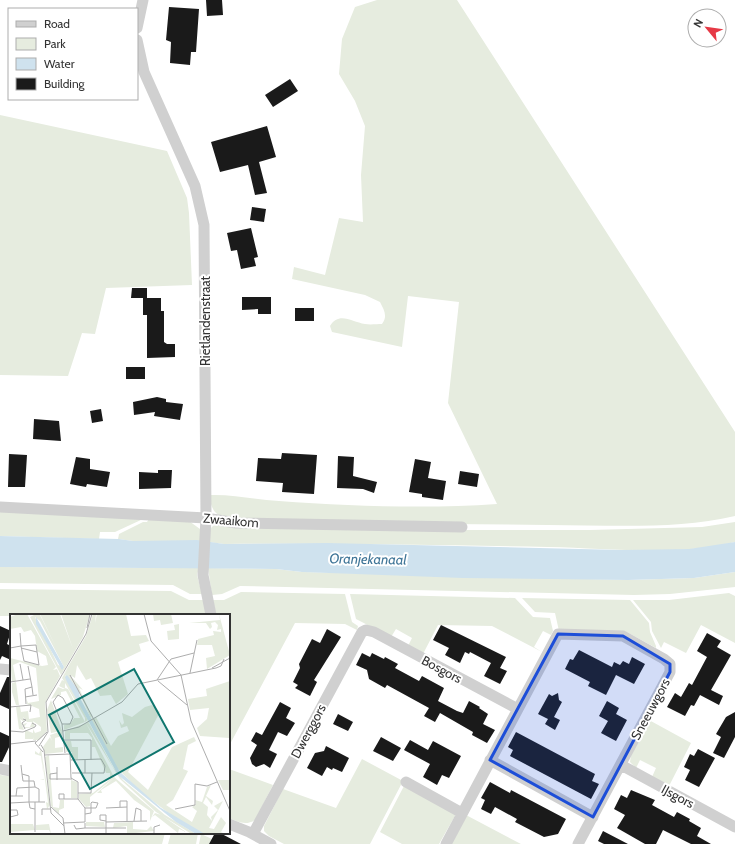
<svg xmlns="http://www.w3.org/2000/svg" width="735" height="844" viewBox="0 0 735 844" font-family="Cabin,sans-serif">
	<style>
		.green { fill: #e6ecdf }
		.water { fill: #cfe2ee }
		.building { fill: #1a1a1a }
		.lines { fill: none; stroke-linecap: round; stroke-linejoin: round }
		.street { stroke: #d0d0d0; stroke-width: 11 }
		.marked { fill: #1d4ed8; fill-opacity: 0.2; stroke: #1d4ed8; stroke-width: 3; stroke-linejoin: round }
		.labels { text-anchor: middle; stroke-width: 4; stroke-linejoin: round; paint-order: stroke }
		.street-label { font-size: 13px; fill: #333; stroke: #fff }
		.water-label { font-size: 14px; font-style: italic; fill: #3f7597; stroke: #fff }
		.inset-road { fill: none; stroke: #adadad; stroke-width: 1 }
		.view { fill: #0f766e; fill-opacity: 0.15; stroke: #0f766e; stroke-width: 2 }
		.inset-edge { fill: none; stroke: #333; stroke-width: 2 }
	</style>
	<rect width="100%" height="100%" fill="#fff"/>
	<path class="green" d="M377,0H457L735,432V516C675,530 609,525 548,525C447,524 347,523 246,521C223,516 213,521 209,495C233,494 255,500 279,501C349,506 426,509 497,504L448,403L459,302L408,296L402,347L332,332L330,326C339,311 352,322 365,324C370,325 377,324 382,324C388,316 384,310 380,302L365,295L292,279L294,267L325,275L339,218L363,222L361,175L365,126L355,101L339,74L342,39L355,7Z
		M0,115L167,151L187,198L189,213L192,285L106,288L95,334L82,333L68,376L0,375Z
		M0,510L143,519L115,532H100L99,539L0,536Z
		M149,519L189,521L200,529L201,541H133L118,539L119,534L143,522H147Z
		M735,522V542C675,557 609,548 548,547C440,545 332,543 224,544L208,542L210,529L214,525L463,530H590L702,527Z
		M0,567L199,568L197,575L202,594H190L173,585L0,583Z
		M208,568L276,569L302,572L628,580L694,578L735,572V587L670,594L634,595L240,586L222,594L212,595Z
		M0,589L171,591L189,600H204L207,615L0,616Z
		M241,592L345,594L352,622L358,626L357,630L345,624L295,623L229,746V615H216L213,600H224Z
		M729,593L735,596V643L701,625L686,653L664,642L661,648L652,631L651,622L633,600H669Z
		M350,594L515,598L533,617L550,618L553,631L551,635L543,631L534,647L542,652L492,626L438,625L423,654L408,646L412,638L396,629L391,637L356,619Z
		M522,598L630,600L649,623L650,632L656,646V648L625,631H559L555,613L535,612Z
		M649,720L691,743L669,786L652,777L656,768L640,760L636,768L630,762L631,755Z
		M362,759L403,781L370,844H284L269,836L264,831V826L283,789L336,808Z
		M229,769L273,785L255,820C246,826 238,822 229,818Z
		M0,775L11,776V833H165L162,844H0Z
		M404,786L456,814L439,844H402L380,832Z
		M466,815L521,844H451Z
		M171,833H198L196,844H168Z
		M201,834L212,839L209,844H199Z"/>
	<path class="water" d="M0,536L119,539L133,541L197,540L224,544L327,543L622,550L689,549L735,542V572L694,578L628,580L463,578L302,572L276,569L0,567Z"/>
	<path class="building" d="M206,0H222L223,15L207,16Z
		M169,7L199,9L196,52H191L190,65L170,63L171,42L166,40Z
		M290,79L298,91L273,107L265,95Z
		M267,126L276,157L259,162L267,193L255,195L248,165L220,172L211,142Z
		M252,207L266,209L264,222L250,220Z
		M251,228L258,257L254,258L256,266L241,269L237,250L231,251L227,233Z
		M132,288H147V298H131Z
		M242,297H271V314H258V309L242,310Z
		M143,298H161V311H164V342L167,344H175V357L147,358V315H143Z
		M295,308H314V321H295Z
		M126,367H145V379H126Z
		M157,397L166,399V402L183,404L180,420L154,416L155,412L134,415L133,402Z
		M101,409L103,421L92,423L90,411Z
		M34,419L59,421L61,441L33,439Z
		M282,453L317,455L314,494L282,492L283,483L256,481L258,458L281,459Z
		M9,454L27,455L25,487H8Z
		M338,456L354,457L353,476L377,482L374,493L363,489L337,488Z
		M76,457L90,459V469L110,472L107,487L87,484L86,487L70,484Z
		M415,459L431,462L428,478L446,481L443,500L422,497V494L409,492Z
		M158,470H172L171,488L139,489V472L158,473Z
		M460,471L479,474L477,487L458,484Z
		M441,625L506,657L500,668L507,671L500,684L484,676L491,663L470,652L469,654L465,652L460,663L445,655L449,648L433,640Z
		M0,626L11,631L7,644L11,646V660L2,656L0,660Z
		M327,629L341,637L314,680L317,682L310,696L295,688L298,685L293,682L300,668L299,664L312,639L320,643Z
		M707,633L721,641L717,647L731,655L711,690L723,696L719,705L700,695L694,706L691,705L685,716L667,707L675,693L681,697L689,683L692,685L707,657L697,651Z
		M579,650L612,667L614,662L620,665L623,661L629,664L632,657L645,664L634,684L616,675L606,695L588,686L590,682L565,669L570,659L573,660Z
		M362,653L370,657L372,653L384,659L385,657L398,664L395,668L419,681L422,676L444,688L438,701L457,711L463,713L469,701L480,707L479,708L488,714L483,724L495,730L487,743L472,735L473,732L440,713L435,722L424,716L429,708L387,685L385,688L369,679L367,670L356,665Z
		M7,677H11V710L0,705V693Z
		M558,693L559,700L562,702L554,717L560,720L555,730L545,724L548,719L538,714L549,694L552,696Z
		M607,701L619,708L616,714L627,720L616,741L601,733L608,721L599,716Z
		M280,702L291,708L286,718L295,723L287,736L278,732L269,750L277,754L270,768L264,764L256,767L252,764L250,758L257,745L251,741L256,732L262,735Z
		M735,712V737L724,758L713,753L721,737L716,734L726,717Z
		M338,714L353,722L348,731L333,724Z
		M0,732L11,737V743L2,762H0Z
		M516,732L595,774L592,781L599,784L591,799L510,756L513,750L508,747Z
		M381,737L401,748L393,761L373,751Z
		M410,740L428,750L433,741L461,756L449,778L442,775L437,785L423,777L430,764L404,750Z
		M326,746L349,758L342,772L333,768L332,770L327,767L322,776L307,768L315,753L324,751Z
		M698,749L715,758L699,787L685,780L690,770L684,767L690,754L694,756Z
		M490,782L510,793L511,790L566,819L558,834L544,837L515,822L517,819L495,807L491,814L481,809L485,800L481,798Z
		M631,790L655,800L652,805L674,817L677,812L690,819L689,821L701,828L697,836L711,844H691L663,830L656,844H645L617,828L625,815L614,809L621,795L627,798Z
		M603,831L628,844H604L598,841Z
		M215,833H220L241,844H209Z"/>
	<g class="lines">
		<path class="street" d="M137,28L143,0
			M137,40L144,72L195,186L204,225L206,518L203,575L211,615
			M0,507L206,518L236,523L462,527
			M0,669L11,670
			M490,760L593,817
			M621,765L735,827
			M0,769L11,771
			M406,782L462,813
			M229,824L249,832L271,844
			M253,834L362,632L366,630L374,632L518,709
			M446,844L558,634L623,636L664,659L670,664V672L578,844"/>
	</g>
	<path class="marked" d="M558,634L623,636L670,664V672L593,817L490,760Z"/>
	<g class="labels">
		<g class="street-label">
			<text transform="translate(205 321) rotate(-90)" y="5">Rietlandenstraat</text>
			<text transform="translate(231 520) rotate(5)" y="5">Zwaaikom</text>
			<text transform="translate(442 669) rotate(28)" y="5">Bosgors</text>
			<text transform="translate(650 709) rotate(-62)" y="5">Sneeuwgors</text>
			<text transform="translate(308 731) rotate(-62)" y="5">Dwerggors</text>
			<text transform="translate(678 796) rotate(28)" y="5">IJsgors</text>
		</g>
		<g class="water-label">
			<text transform="translate(368 559) rotate(1)" y="5">Oranjekanaal</text>
		</g>
	</g>
	<g transform="translate(10 614)">
		<rect width="220" height="220" fill="#fff"/>
		<path d="M8,0H17L46,53L43,56L47,55L50,62L35,89L37,117L29,126H23L24,123L23,125H15V116L23,119V115L25,119L31,117V113L23,107L25,113L15,114L14,113L13,110L17,109L14,113H20L22,108H17L13,103L14,108L10,105L14,116L9,115L6,93L10,92L11,98L18,97L19,105L30,103L29,95L17,90L16,84L18,89L29,87L26,54L10,48L3,51L6,67L2,68L0,44L32,52L38,51L36,42L27,37L25,22L21,16L14,18L11,13L0,15V3ZM26,0L30,1L46,33L30,0H50L63,35L51,0H80L73,23L51,61L20,3ZM25,3L30,7L54,53L48,51ZM83,0H86L85,9L87,0H116L121,22L136,21L139,27L129,30L131,37L108,48L118,80L106,90L101,81L90,82L81,64L76,66L67,51L65,64L60,61L73,76L69,74L82,102L81,105L69,77L55,61L78,106L75,108V104L55,69V74L58,75L75,108L54,116V111L61,109L64,104H70L56,77L51,78V81L41,85L48,73L53,75H55L49,72L52,66L54,67L52,64L58,54L52,63L76,22ZM143,0H161L163,9L151,11L150,6L144,7ZM209,0L220,41L197,55L196,44L205,42L202,31H187L188,25L204,21L203,17L211,18V15L207,16L208,11L205,8L201,9L202,13L200,15L196,9H179L210,6ZM169,10V25L158,26L157,17L165,16L164,11ZM220,67V139L219,124L190,122L187,114L197,105L199,94L180,96L178,85L197,82L196,75ZM6,68L9,91H6L2,78V69ZM41,86L52,117L41,119L37,96ZM142,91L150,98L118,158L138,176L162,133L184,123L186,127L178,131L173,155L178,157L163,186L156,191L182,208L187,197L182,193L186,190L185,186L192,188L197,173L201,171L196,182L203,187L202,191L196,183L193,189L198,193L197,201L202,207L201,203L208,196L204,192L213,187L199,214L204,215L211,203L216,209L211,218L215,220H195L187,217L165,204L130,177L107,154L81,105L86,103L101,132L108,122L119,117L117,112L111,114L109,106L112,111L114,109L112,99L122,103L135,93ZM78,107L103,153L113,166L155,201L186,220L180,219L146,198L110,165L76,109ZM76,109L104,163L144,197L140,207V197L124,186L106,167L91,176L92,179H87L104,164L80,183V192L76,193L69,185V180L83,179L100,165V159H96L85,133H82V124L78,119H60V125H55V117ZM52,117V122L45,124V134L53,133V138L35,140L33,133L40,123L42,127L40,121ZM61,127L62,133H68V145H62V138H56L55,127ZM31,135L40,191L37,195L36,188L38,189L32,144L34,166H30L34,165L31,142L25,140V137L29,140ZM39,141L43,193L49,194L50,186H54V194L49,196V200L41,192L35,143ZM61,166L67,168V184H61ZM208,166H220V176H213ZM145,199L151,201L176,218L169,215L168,219L145,201L142,203ZM94,208L95,213L76,212V208ZM123,208V215L137,216L141,212L144,217L117,220V212L103,214L104,209ZM0,210H23L25,216L0,218ZM39,210L41,220L39,216H26V211Z" fill="#e6ecdf" fill-rule="evenodd"/>
		<path d="M26,3L54,53L52,56L26,10ZM57,61L69,77L70,84L110,158L151,194L195,220H186L166,208L108,161L57,68L55,63Z" fill="#cfe2ee"/>
		<path class="inset-road" d="M134,0L141,27L171,61L181,107L220,197M77,14L80,0M26,31L29,51L14,47L11,32ZM0,34L11,32L10,19M11,34L27,38M10,50L13,66M18,52L22,73M202,54L220,44M180,59L187,26M60,61L97,130M147,66L161,45L184,39M148,67L177,91M0,68L20,65M15,83L27,81M16,90L15,75L22,73L23,81M0,93L21,91L20,98M13,105L16,106L12,109L15,115M52,110H60L63,103L53,84L48,81L43,88L52,110L55,139M0,117L13,118M53,117L69,113L112,88L128,70L206,54L211,52L214,45M13,118L25,113L26,111L22,109M54,126H81V146M25,129L37,118M25,129L33,138M0,130L26,127M31,131L34,136L41,199L54,212M29,132L38,118L36,88L76,20L82,0M34,141L60,140L61,164L68,168V185L75,194M61,146L91,145L95,152L94,159H62M75,146V159M47,153V166M47,159L40,160V165H62M25,173L29,175V188M68,179H81L82,159M0,182H13M6,182L7,174L25,173L24,167H13L12,160M54,185V180H49V185H68M25,188V195L20,194L19,188H35M0,189L19,188V162L12,160L11,151M41,193L53,204L55,220M110,193V187H117V207M96,194L117,193M165,195L185,191V170L197,172L207,168M0,196H7L8,201L0,203M75,200L81,199V189L82,188L88,189L86,194H75M32,201V195H41M96,207L90,206V201H96V214H116M124,207L126,194L131,196V207M96,208L137,207M53,209L75,208V194M75,209V214H96V220M64,211L66,215L75,214M25,218V195M144,219V213L150,211M138,220H158"/>
		<path class="view" d="M124,55L164,128L80,175L39,101Z"/>
		<rect width="220" height="220" class="inset-edge"/>
	</g>
	<rect x="8" y="8" width="130" height="92" fill="#ffffff" stroke="#adadad"/>
	<rect x="16" y="21" width="20" height="6" fill="#d0d0d0" stroke="#adadad"/>
	<text x="44" y="28" font-size="12" fill="#333333">Road</text>
	<rect x="16" y="38" width="20" height="12" fill="#e6ecdf" stroke="#adadad"/>
	<text x="44" y="48" font-size="12" fill="#333333">Park</text>
	<rect x="16" y="58" width="20" height="12" fill="#cfe2ee" stroke="#adadad"/>
	<text x="44" y="68" font-size="12" fill="#333333">Water</text>
	<rect x="16" y="78" width="20" height="12" fill="#1a1a1a" stroke="#adadad"/>
	<text x="44" y="88" font-size="12" fill="#333333">Building</text>
	<g transform="translate(707 28) rotate(299)"><circle r="19" fill="#ffffff" stroke="#adadad"/>
	<path d="M0-3L7 15L0 10L-7 15Z" fill="#e63946"/>
	<text y="-6" font-size="11" font-weight="bold" text-anchor="middle" fill="#333333">N</text>
	</g>
</svg>
